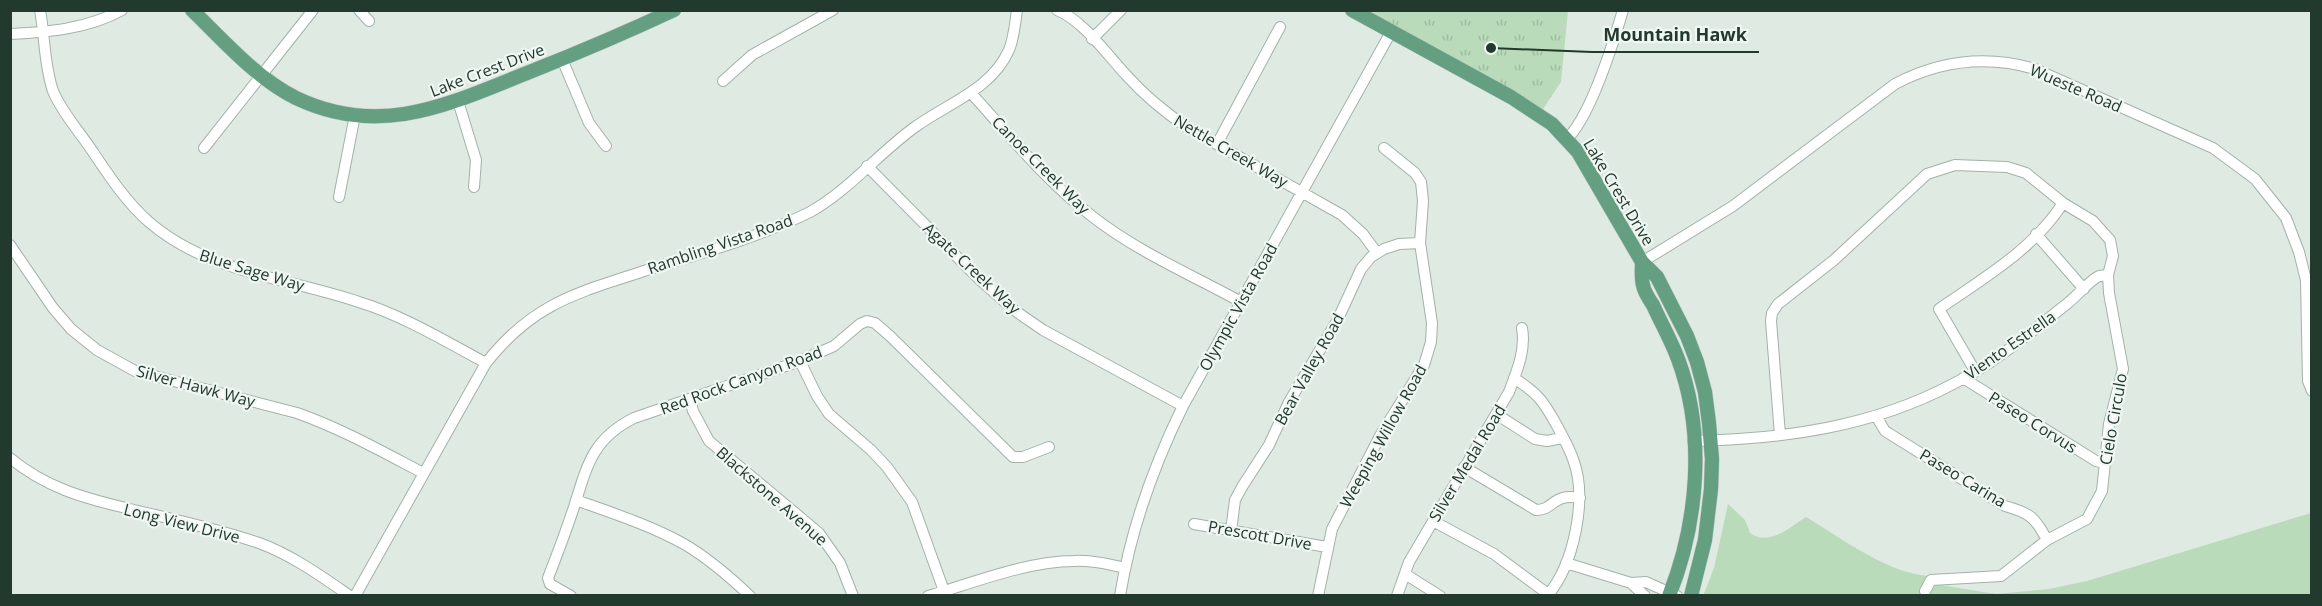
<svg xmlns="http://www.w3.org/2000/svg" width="2322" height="606" viewBox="0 0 2322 606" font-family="'Open Sans',sans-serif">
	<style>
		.park { fill: url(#park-tufts) }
		.garden { fill: #b9dbba }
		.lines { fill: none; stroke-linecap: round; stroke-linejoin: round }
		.minor-casing { stroke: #a2b2a9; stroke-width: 12 }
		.major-casing { stroke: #bcc4c0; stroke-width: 15 }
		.minor { stroke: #fff; stroke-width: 10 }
		.major { stroke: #659f82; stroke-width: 14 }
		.labels { text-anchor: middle; stroke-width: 4.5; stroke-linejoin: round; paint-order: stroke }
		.street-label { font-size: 16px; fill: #213a2d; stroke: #f0f7f2 }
		.leader { fill: none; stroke: #213a2d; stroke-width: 2 }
		.callout-dot { fill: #213a2d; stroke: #f0f7f2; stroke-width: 2 }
		.callout-label { font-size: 18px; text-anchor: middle; font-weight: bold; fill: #213a2d; stroke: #f0f7f2; stroke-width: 4.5; stroke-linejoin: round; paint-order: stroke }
	</style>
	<defs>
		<pattern id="park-tufts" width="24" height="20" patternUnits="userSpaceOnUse" patternTransform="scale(1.5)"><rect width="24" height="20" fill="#b9dbba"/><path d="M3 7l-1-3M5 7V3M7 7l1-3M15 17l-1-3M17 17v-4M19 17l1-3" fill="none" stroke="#9fbda0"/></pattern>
	</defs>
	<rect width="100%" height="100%" fill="#dfeae3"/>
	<path class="park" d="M1352,11H1568L1561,82L1539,115Z"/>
	<path class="garden" d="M1728,504L1745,520L1750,533C1769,547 1790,527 1806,517C1843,539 1896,580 1940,576V585L1996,594L2049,589L2087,581L2311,513V595L1703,596L1714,568Z"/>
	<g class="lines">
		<defs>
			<path id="minor" d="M40,10C45,37 44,65 53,91C62,113 80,132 93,152C109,176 127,203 149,222C208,273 288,278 359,302C404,316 445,341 486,363
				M359,10L369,21
				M1057,10C1084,21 1108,56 1128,77C1146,97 1166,113 1188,128L1342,215L1363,234L1377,253
				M10,34C49,32 87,29 122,10
				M1092,39L1121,10
				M562,59L589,123L606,146
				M723,81L752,55L833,10
				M971,93C1010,136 1047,182 1093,217C1138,252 1192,275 1241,302
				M458,101L476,160L474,187
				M1567,139C1591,115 1613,44 1623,10
				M1217,144L1280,27
				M204,148L313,10
				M867,166L979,279L1014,310L1043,330L1183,406
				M339,197L355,115
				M2036,234L2084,289
				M10,245L53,308L71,329L97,350L135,371L297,413C342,429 381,451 423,473
				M1642,262L1733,206L1895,84C1939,61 1987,55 2035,69L2213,148L2255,179L2286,218L2299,252L2306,280L2308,381L2312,391
				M800,361L817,396L829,414L871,450L887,467L912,502L944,591
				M1975,371L1939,309C1982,279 2034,249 2063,203
				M1514,378C1523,384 1532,390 1539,398C1549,409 1568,445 1573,459C1588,498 1574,565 1547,596
				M1963,378L2096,461L2105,463
				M690,399L693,411L709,441L819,533L840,563L853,596
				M1496,414L1535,439L1547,441L1562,438
				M1876,416L1885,431L2005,506C2030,513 2035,517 2047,540
				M1780,435L1771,321L1772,313L1778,304L1834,260L1927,174L1955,165L2007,167L2026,173L2063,203L2093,221L2110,240L2113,256L2108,275L2109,293L2123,369L2109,424L2102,491L2087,519L2047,540L2001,576L1931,580L1925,591
				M1693,441C1784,439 1872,427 1953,384C1995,363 2031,332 2068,303C2077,296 2090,280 2099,276C2100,276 2107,275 2108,275
				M10,458C45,487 83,498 126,508C171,519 216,528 259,543C292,555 321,576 350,596
				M1464,467L1536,510C1555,510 1551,493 1580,498
				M576,500C612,513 650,525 684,544C708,558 730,577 750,596
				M1433,521L1494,554L1548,594
				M1194,524L1327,547
				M1231,531L1235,500L1242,487L1269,445L1289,402L1337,321L1361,269L1371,257L1384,249L1399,244L1420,243
				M1566,563L1631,583L1646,582L1677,596
				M1405,574L1440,596
				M1631,583L1645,596
				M355,596L486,363C534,302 578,293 647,270C699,254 762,236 810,212C847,192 880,152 915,127C948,103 991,90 1009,50C1014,38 1015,24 1017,10
				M571,596L550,584L548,578C557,555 566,531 574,507C587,466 592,439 634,418L800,361L834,346L860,324L867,321L875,323L890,336L1013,457H1023L1049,447
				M928,596C972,583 1028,561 1074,561C1091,560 1108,564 1125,568
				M1120,596C1131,528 1153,467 1183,406L1391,32
				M1318,596L1332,529L1380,436L1424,365L1431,342L1432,323L1420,243L1423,201L1421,182L1415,173L1384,148
				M1397,596L1409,562L1509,392C1517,371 1526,350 1522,328"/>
			<path id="major" d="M192,10C224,41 256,78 296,98C382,139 451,103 532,71C580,52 627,32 674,10
				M1352,10L1511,97L1552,124L1578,152L1642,262L1657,277L1687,336L1697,362L1705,392L1709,423L1712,459L1711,489L1705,540L1691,596
				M1642,262C1642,269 1641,278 1643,285C1644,292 1649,299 1653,305C1661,323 1671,340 1678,359C1706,434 1698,523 1669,596"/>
		</defs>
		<use href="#minor" class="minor-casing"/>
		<use href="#major" class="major-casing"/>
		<use href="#minor" class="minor"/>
		<use href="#major" class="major"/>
	</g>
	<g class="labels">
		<g class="street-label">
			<text transform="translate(487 70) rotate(-21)" y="6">Lake Crest Drive</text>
			<text transform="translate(2076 88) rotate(23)" y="6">Wueste Road</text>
			<text transform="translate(1231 151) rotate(30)" y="6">Nettle Creek Way</text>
			<text transform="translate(1041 165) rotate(45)" y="6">Canoe Creek Way</text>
			<text transform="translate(1619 192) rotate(59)" y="6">Lake Crest Drive</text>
			<text transform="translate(720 244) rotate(-19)" y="6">Rambling Vista Road</text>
			<text transform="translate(972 268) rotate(43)" y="6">Agate Creek Way</text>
			<text transform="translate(252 270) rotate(17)" y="6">Blue Sage Way</text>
			<text transform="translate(1238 307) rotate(-61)" y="6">Olympic Vista Road</text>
			<text transform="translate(2010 345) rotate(-35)" y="6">Viento Estrella</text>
			<text transform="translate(1309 369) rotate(-61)" y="6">Bear Valley Road</text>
			<text transform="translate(741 380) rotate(-20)" y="6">Red Rock Canyon Road</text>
			<text transform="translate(196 386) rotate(15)" y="6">Silver Hawk Way</text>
			<text transform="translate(2113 419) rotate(-80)" y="6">Cielo Circulo</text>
			<text transform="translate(2033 422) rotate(32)" y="6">Paseo Corvus</text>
			<text transform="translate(1383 436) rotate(-61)" y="6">Weeping Willow Road</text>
			<text transform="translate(1467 463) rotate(-59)" y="6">Silver Medal Road</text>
			<text transform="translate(1963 478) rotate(31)" y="6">Paseo Carina</text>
			<text transform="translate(772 496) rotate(41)" y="6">Blackstone Avenue</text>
			<text transform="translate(182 523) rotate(14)" y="6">Long View Drive</text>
			<text transform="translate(1260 535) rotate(10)" y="6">Prescott Drive</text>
		</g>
	</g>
	<path class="leader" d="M1491 48L1592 52H1759"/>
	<circle class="callout-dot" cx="1491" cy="48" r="6"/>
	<g class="callout-label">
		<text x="1675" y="41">Mountain Hawk</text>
	</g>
	<rect width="2322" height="606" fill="none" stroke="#213a2d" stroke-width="24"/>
</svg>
